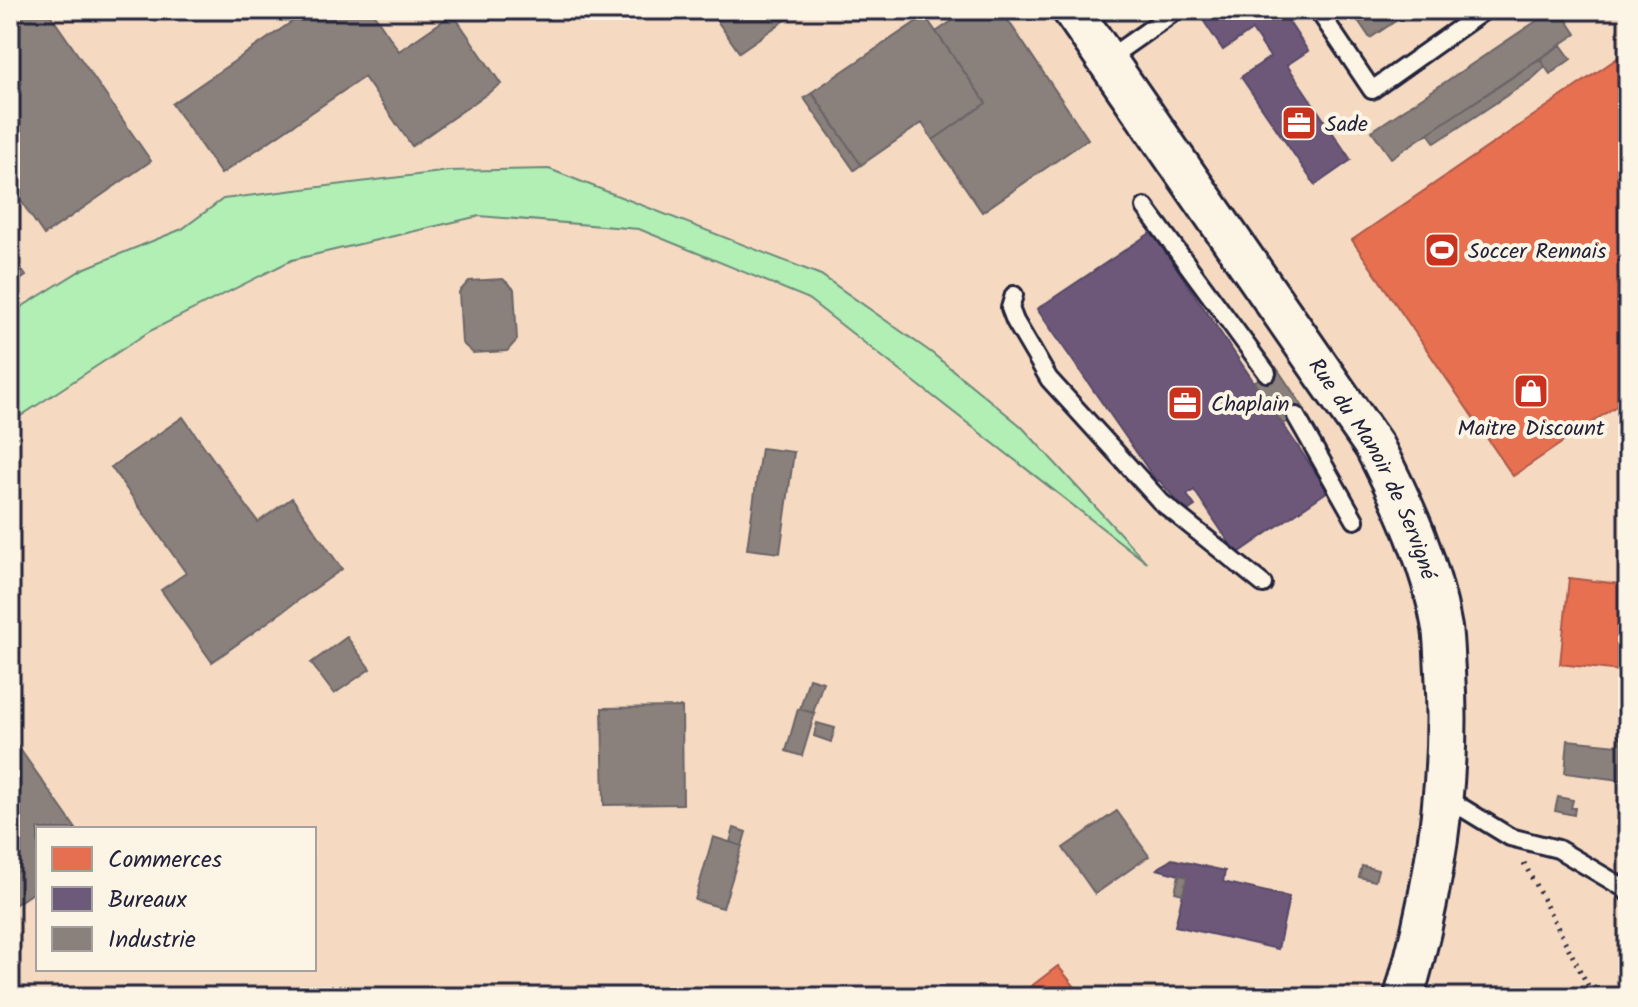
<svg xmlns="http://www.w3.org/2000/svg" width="1638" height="1007" viewBox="0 0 1638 1007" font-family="Kalam,sans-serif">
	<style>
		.built { fill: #f5dac1; fill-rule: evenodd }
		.green { fill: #b1efb5; stroke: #6a8878; stroke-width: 2 }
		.shops { fill: #e76f51; stroke: #ac584a; stroke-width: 2 }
		.offices { fill: #6d597a; stroke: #564867; stroke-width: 2 }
		.industry { fill: #8a817c; stroke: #6b6468; stroke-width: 2 }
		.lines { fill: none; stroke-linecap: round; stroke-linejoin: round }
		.service-casing { stroke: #22223b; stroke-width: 22 }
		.tertiary-casing { stroke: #22223b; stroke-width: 44 }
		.path { stroke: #22223b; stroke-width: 5; stroke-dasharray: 2 6; stroke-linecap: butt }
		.service { stroke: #fcf5e5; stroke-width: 16 }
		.tertiary { stroke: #fcf5e5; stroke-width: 38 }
		.labels { text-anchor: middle; stroke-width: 8; stroke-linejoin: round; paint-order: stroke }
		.poi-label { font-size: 22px; fill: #22223b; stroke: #fcf5e5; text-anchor: start }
		.street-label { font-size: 22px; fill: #22223b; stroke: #fcf5e5 }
	</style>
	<rect width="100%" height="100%" fill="#f8e5d0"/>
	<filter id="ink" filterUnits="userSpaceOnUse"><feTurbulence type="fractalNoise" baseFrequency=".0125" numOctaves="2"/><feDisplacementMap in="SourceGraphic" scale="16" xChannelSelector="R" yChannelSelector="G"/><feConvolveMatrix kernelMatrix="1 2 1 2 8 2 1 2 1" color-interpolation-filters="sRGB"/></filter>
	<g filter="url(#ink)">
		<path class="built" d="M10,10H1628V997H10ZM38,829H314V969H38Z"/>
		<path class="green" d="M549,169L821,275L932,353L1021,426L1147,563L807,298L639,229L479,216L292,260L150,331L10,423V314L83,269L182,229L223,199L449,171Z"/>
		<path class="shops" d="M1628,51V398L1513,476L1352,240Z
			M1569,578L1628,585V672L1560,664Z
			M1058,966L1083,997H1017Z"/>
		<path class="offices" d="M1217,10H1267L1271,17L1281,10L1308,51L1287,65L1351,160L1315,185L1241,77L1270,57L1252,30L1223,50L1203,20Z
			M1152,232L1328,491L1237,554L1194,490L1187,495L1195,506L1186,512L1159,480L1157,482L1037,309Z
			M1172,859L1225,871L1223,882L1289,897L1278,949L1175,926L1187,877L1157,869Z"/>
		<path class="industry" d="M10,10H47L151,161L44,235L10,185Z
			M309,10H371L399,51L453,14L501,84L412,146L364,77L221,174L172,104Z
			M721,10H800L739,52L713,15Z
			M968,10H1001L1088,139L982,212L933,140L986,103L936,32Z
			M1351,10H1412L1370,38Z
			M1553,10H1560L1576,34L1391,158L1372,131Z
			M925,16L986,103L933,140L922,123L861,165L812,92Z
			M1561,45L1571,59L1550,74L1540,59Z
			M1540,59L1545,67L1532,79L1435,143L1428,133Z
			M812,93L861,165L854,170L804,98Z
			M10,253L26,276L10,287Z
			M503,279L514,289L517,340L507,351L473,353L462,343L459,292L469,281Z
			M1276,367L1305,410L1283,424L1254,382Z
			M183,417L258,522L292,498L342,569L212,662L161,590L186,573L111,467Z
			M761,448L794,452L780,553L747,549Z
			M347,637L370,669L334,694L311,663Z
			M809,678L823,682L813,713L800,709Z
			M1624,693H1628V781L1565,773L1568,740L1618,745Z
			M682,707L683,804L604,805L602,708Z
			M798,709L815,713L802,756L786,751Z
			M817,723L835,728L831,742L814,736Z
			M10,735L76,829H38V889L10,908Z
			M1558,797L1573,800L1571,808H1575L1574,815L1555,811Z
			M1117,811L1149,856L1095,894L1063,848Z
			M734,828L746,832L742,846L730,842Z
			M713,837L742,846L723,908L695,900Z
			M1362,866L1378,870L1375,881L1359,877Z
			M1179,875L1187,877L1183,894L1175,892Z"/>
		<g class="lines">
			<defs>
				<path id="service" d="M1318,10L1372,90L1485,10
					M1106,60L1177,10
					M1145,207L1267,373
					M1014,295L1010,308L1015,321L1049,379L1161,502L1263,584
					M1296,416L1355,520
					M1443,796L1510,837L1558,849L1624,888L1628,893"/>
				<g id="tertiary">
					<path id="s1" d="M1072,10L1374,446C1404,504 1431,563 1442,628C1444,642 1444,657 1445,671C1452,780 1434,892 1404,997"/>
				</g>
			</defs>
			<use href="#service" class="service-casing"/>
			<use href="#tertiary" class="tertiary-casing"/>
			<path class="path" d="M1524,863L1594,997"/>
			<use href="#service" class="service"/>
			<use href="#tertiary" class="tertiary"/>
		</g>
	</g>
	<defs>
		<symbol id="office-square" viewBox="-11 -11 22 22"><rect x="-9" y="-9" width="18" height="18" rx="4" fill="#c8321e" stroke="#fcf5e5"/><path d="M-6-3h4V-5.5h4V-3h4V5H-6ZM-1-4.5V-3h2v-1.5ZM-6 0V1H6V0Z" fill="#fff"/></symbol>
		<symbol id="stadium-square" viewBox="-11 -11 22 22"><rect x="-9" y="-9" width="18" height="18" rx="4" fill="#c8321e" stroke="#fcf5e5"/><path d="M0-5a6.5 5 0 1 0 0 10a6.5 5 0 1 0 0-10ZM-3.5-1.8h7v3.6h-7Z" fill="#fff"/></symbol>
		<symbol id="shop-square" viewBox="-11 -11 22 22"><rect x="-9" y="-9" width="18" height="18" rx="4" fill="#c8321e" stroke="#fcf5e5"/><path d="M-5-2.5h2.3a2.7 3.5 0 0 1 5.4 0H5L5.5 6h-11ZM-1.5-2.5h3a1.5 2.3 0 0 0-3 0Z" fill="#fff"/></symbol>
	</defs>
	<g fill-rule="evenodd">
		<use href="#office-square" x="1279" y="103" width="40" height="40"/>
		<use href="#stadium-square" x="1422" y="230" width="40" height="40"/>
		<use href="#shop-square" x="1511" y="371" width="40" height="40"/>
		<use href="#office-square" x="1165" y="383" width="40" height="40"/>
	</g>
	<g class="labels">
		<g class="poi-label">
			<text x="1325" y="131">Sade</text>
			<text x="1468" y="258">Soccer Rennais</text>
			<text x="1211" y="411">Chaplain</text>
			<text x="1531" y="435" text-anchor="middle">Maitre Discount</text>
		</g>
		<g class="street-label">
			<text dy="8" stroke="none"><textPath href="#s1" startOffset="550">Rue du Manoir de Servigné</textPath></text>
		</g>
	</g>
	<rect width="1638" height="1007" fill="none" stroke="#fcf5e5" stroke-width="40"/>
	<rect x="20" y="20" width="1598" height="967" fill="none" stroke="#22223b" stroke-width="3" filter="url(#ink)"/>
	<rect x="36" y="827" width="280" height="144" fill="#fcf5e5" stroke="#a5a1a1" stroke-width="2"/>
	<rect x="52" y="847" width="40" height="24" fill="#e76f51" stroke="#a5a1a1" stroke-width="2"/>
	<text x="108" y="867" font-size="24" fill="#22223b">Commerces</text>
	<rect x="52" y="887" width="40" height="24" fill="#6d597a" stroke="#a5a1a1" stroke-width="2"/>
	<text x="108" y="907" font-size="24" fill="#22223b">Bureaux</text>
	<rect x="52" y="927" width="40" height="24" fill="#8a817c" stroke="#a5a1a1" stroke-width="2"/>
	<text x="108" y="947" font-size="24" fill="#22223b">Industrie</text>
</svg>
